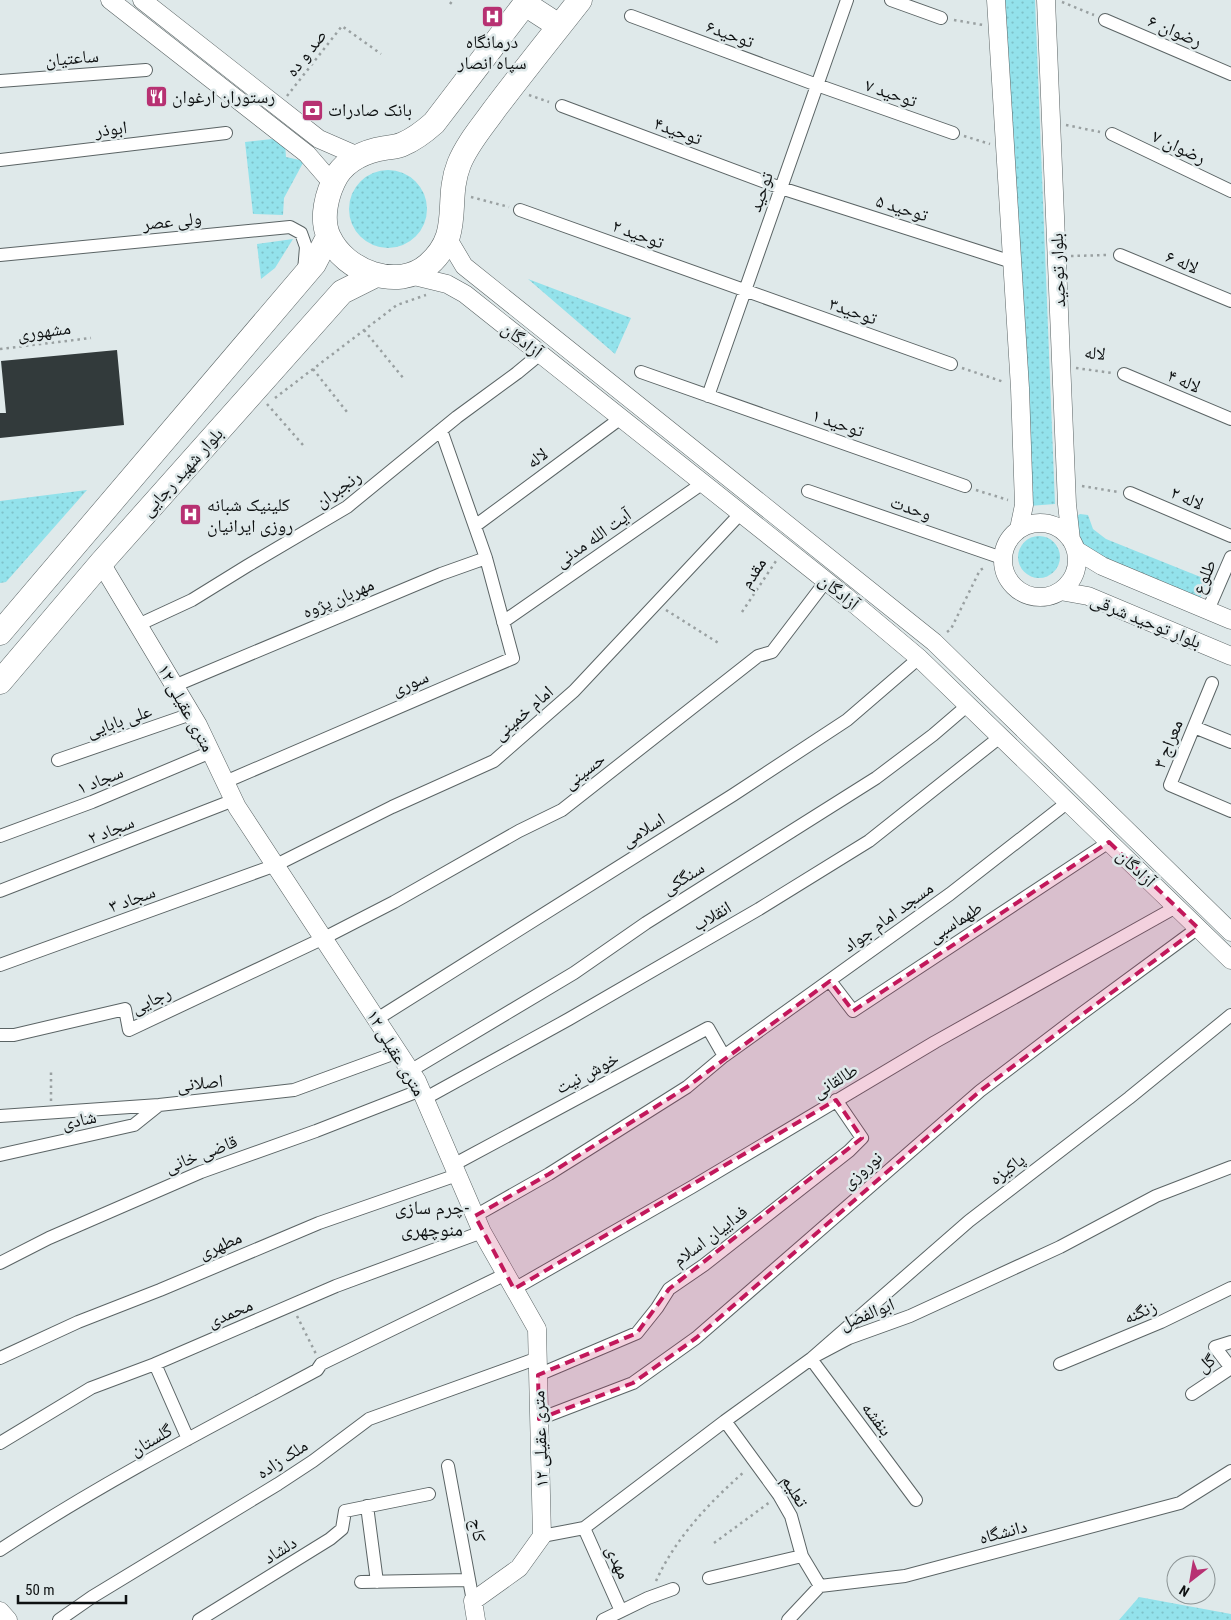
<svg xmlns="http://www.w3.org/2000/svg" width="1231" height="1620" viewBox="0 0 1231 1620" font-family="'Roboto Condensed','Noto Naskh Arabic',sans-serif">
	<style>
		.green { fill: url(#green-dots) }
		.building { fill: #323a3b }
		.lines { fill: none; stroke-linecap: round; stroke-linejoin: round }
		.street-casing { stroke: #5b6465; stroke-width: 14 }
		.secondary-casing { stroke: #5b6465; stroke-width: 19 }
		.highway-casing { stroke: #5b6465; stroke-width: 25 }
		.path { stroke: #99a0a1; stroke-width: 2.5; stroke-dasharray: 2.5 4; stroke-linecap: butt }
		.street { stroke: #fff; stroke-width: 12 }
		.secondary { stroke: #fff; stroke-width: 18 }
		.highway { stroke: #fff; stroke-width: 24 }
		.marked { fill: #c2185b; fill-opacity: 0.2; stroke: #c2185b; stroke-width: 4; stroke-dasharray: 10 6; stroke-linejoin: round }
		.labels { text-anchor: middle; stroke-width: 5; stroke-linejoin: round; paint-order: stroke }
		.street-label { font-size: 18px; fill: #0e1112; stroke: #dfe9ea }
		.poi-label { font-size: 18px; fill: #0e1112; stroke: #dfe9ea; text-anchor: start }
		.neighbourhood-label { font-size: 19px; fill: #0e1112; stroke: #dfe9ea }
	</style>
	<defs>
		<pattern id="green-dots" width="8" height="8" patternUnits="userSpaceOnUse" patternTransform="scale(1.25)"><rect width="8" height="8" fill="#93e2eb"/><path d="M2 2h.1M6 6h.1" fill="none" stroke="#7ec1c8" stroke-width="1.8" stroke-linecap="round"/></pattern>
	</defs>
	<rect width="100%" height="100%" fill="#dfe9ea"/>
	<path class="green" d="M1005,0H1035L1055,504L1029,506Z
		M272,139L285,144L286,157L304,161L284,198L283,215L253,214L245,142Z
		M349 209a39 39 0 1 1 78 0a39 39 0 1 1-78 0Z
		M293,239L275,268L261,279L257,244Z
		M528,279L631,318L615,354Z
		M87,490L6,582L0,583V501Z
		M1080,514L1088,515L1093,529L1106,539L1208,580L1200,598L1094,555L1079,542L1074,532V518Z
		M1018 557a21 21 0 1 1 42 0a21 21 0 1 1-42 0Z
		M1139,1597L1231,1614V1620H1119Z"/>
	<path class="building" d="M117,350L124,425L0,438V413H6L1,361Z"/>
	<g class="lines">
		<defs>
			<path id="street" d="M891,0L941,18
				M631,16L817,85L953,133
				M1105,20L1231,74
				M0,81L146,70
				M562,106L781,188L1012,262
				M1112,134L1231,191
				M0,160L226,133
				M520,210L951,364
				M0,255L290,227L301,233L306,247L304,271
				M1120,255L1231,301
				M641,372L965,486
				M1124,374L1231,419
				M708,396L847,0
				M808,491L1002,558
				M1130,493L1231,536
				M475,526L621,418
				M1208,610L1231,557
				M503,622L703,483
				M138,625L192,600L247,566L347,507L457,417L517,373L540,354
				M1212,683L1170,785L1231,811
				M174,686L441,574L486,558L441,430
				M1194,727L1231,742
				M58,760L191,714
				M225,782L513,658L486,558
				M0,836L92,802L211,752
				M0,891L234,800
				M0,965L276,865L392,807L494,761L574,691L741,513
				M830,981L853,1011L1109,842
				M377,1019L733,795L847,720L919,658
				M0,1035H14L125,1009L129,1030L324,938L394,902L519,831L562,810L758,656L772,652L826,581
				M410,1071L574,973L646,923L876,778L933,735L968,705
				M424,1099L569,1019L759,909L869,841L1000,737
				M0,1116L159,1105L294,1090L398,1052
				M0,1155L134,1125L159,1105
				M453,1165L708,1028L724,1056
				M475,1216L549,1174L687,1087L724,1056L950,894L1068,802
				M0,1263L49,1238L201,1172L316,1131L421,1090
				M514,1289L692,1187L935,1042L1176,907
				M0,1358L78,1322L160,1290L319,1223L457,1175
				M155,1364L188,1439
				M1060,1364L1161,1322L1231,1288
				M538,1375L637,1333L657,1308L669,1289L704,1265L849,1151L862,1138L836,1100
				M1192,1394L1231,1368L1215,1347L1231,1342
				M539,1419L633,1383L696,1338L980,1091L1081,1014L1198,928
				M725,1421L779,1495L791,1516L802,1556L820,1586
				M0,1443L91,1388L155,1364L336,1286L482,1232
				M448,1466L473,1601
				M916,1500L811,1359L969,1221L1129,1098L1231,1015
				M367,1506L377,1582
				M584,1528L621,1611
				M542,1536L584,1528L725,1421L815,1356L849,1338L910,1316L1060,1247L1156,1196L1231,1167
				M0,1550C101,1483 210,1427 317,1370L321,1364L506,1274
				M709,1578L802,1556
				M361,1582L469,1580
				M59,1620L92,1597L278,1484L313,1461L369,1419L538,1358
				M199,1620L330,1539L342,1529L345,1511L429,1494
				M603,1620L648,1598L673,1589
				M788,1620L820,1586L905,1576L1180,1503L1231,1471"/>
			<path id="secondary" d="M110,0L307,154L333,184
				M142,0L319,139L358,156
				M996,0L1020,388L1024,505L1019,529
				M1046,0L1067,504L1071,540
				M448,239L464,266L934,642L1231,932
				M410,275L447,284L465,294L845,596L919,658L1231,960
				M1003 560a37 37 0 1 1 74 0a37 37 0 1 1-74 0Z
				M1076,550L1102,566L1231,620
				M101,563L198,725L237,807L417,1081L482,1232L537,1329L542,1536L519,1568L473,1601L476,1620
				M1060,591L1088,596L1231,656
				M0,1611L8,1620"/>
			<path id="highway" d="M528,0L434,123C425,131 415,139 403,144C397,147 391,147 385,148C366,151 348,159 337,175C327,192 320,219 329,237C345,272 398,291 428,265C464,234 444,202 459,164C467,144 482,127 494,110C522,73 551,37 580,0
				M525,4L559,26
				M0,633L314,264L328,237
				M0,682L101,563L342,292L376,275"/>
		</defs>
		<use href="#street" class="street-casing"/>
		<use href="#secondary" class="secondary-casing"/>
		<use href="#highway" class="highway-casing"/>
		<path class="path" d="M1062,2L1094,15
			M450,4L453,0
			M954,20L983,25
			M529,95L549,102
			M287,96L342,26L381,54
			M1066,125L1100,132
			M964,136L990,144
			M471,197L509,207
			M1071,256L1108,255
			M364,330L404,379
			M0,349L91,338
			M962,368L1004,382
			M1076,368L1112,373
			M313,369L347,412
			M275,398L397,305L426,295
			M267,404L303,445
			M1082,486L1118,492
			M976,490L1008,500
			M666,610L720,644
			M742,612L776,561
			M947,632L951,629L980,570L986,567
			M51,1101V1069
			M297,1316L316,1354
			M714,1543L770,1502
			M656,1581C676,1537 710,1502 745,1471"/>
		<use href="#street" class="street"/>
		<use href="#secondary" class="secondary"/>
		<use href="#highway" class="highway"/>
	</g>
	<path class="marked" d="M1109,842L1198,928L980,1091L696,1338L633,1383L539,1419L538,1375L637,1333L669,1289L862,1138L836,1100L514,1289L475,1216L549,1174L687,1087L830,981L853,1011Z"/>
	<defs>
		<symbol id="hospital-square" viewBox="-11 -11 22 22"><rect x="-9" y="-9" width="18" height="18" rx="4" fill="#b73172" stroke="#dfe9ea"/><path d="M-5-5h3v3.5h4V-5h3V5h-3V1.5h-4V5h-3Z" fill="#fff"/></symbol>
		<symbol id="restaurant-square" viewBox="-11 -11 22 22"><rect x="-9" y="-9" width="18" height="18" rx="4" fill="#b73172" stroke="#dfe9ea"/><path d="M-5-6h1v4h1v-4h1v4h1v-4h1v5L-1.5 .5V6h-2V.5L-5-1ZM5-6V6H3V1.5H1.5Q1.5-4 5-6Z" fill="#fff"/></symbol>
		<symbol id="bank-square" viewBox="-11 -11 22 22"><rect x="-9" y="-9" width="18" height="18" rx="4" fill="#b73172" stroke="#dfe9ea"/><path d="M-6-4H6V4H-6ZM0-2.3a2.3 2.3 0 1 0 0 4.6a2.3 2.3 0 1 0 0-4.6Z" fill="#fff"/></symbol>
	</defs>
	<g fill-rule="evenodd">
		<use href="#hospital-square" x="480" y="4" width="25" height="25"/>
		<use href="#restaurant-square" x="144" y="84" width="25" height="25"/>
		<use href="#bank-square" x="300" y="98" width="25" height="25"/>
		<use href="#hospital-square" x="178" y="502" width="25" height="25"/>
	</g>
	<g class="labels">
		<g class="street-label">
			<text transform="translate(1175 31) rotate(23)" y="6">رضوان ۶</text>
			<text transform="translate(730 34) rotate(20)" y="6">توحید۶</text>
			<text transform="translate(306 53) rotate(-52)" y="6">صد و ده</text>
			<text transform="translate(72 58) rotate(-5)" y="6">ساعتیان</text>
			<text transform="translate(891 93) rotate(19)" y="6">توحید ۷</text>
			<text transform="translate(111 129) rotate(-7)" y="6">ابوذر</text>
			<text transform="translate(678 131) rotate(20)" y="6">توحید۴</text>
			<text transform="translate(1179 147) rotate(25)" y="6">رضوان ۷</text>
			<text transform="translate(761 192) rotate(-71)" y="6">توحید</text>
			<text transform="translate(902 208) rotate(17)" y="6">توحید ۵</text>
			<text transform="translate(172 221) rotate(-6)" y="6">ولی عصر</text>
			<text transform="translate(638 234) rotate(20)" y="6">توحید ۲</text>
			<text transform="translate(1182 262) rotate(23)" y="6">لاله ۶</text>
			<text transform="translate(1058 270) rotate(-92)" y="6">بلوار توحید</text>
			<text transform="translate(853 311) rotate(19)" y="6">توحید۳</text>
			<text transform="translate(44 331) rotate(-7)" y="6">مشهوری</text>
			<text transform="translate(522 340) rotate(38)" y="6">آزادگان</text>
			<text transform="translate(1095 353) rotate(7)" y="6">لاله</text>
			<text transform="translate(1184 381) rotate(23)" y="6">لاله ۴</text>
			<text transform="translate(838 423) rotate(19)" y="6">توحید ۱</text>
			<text transform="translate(537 458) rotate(-36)" y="6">لاله</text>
			<text transform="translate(182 472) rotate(-48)" y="6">بلوار شهید رجایی</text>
			<text transform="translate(338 489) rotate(-35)" y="6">رنجبران</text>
			<text transform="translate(1187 498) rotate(23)" y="6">لاله ۲</text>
			<text transform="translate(911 508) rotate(19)" y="6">وحدت</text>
			<text transform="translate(593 538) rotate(-35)" y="6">آیت الله مدنی</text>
			<text transform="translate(753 573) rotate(-57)" y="6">مقدم</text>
			<text transform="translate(1204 577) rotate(-67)" y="6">طلوع</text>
			<text transform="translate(839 592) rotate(39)" y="6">آزادگان</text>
			<text transform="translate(338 598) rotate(-23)" y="6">مهربان پژوه</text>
			<text transform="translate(1146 621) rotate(22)" y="6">بلوار توحید شرقی</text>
			<text transform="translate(410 683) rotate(-23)" y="6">سوری</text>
			<text transform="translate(186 708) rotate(61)" y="6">۱۲ متری عقیلی</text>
			<text transform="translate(523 713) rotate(-41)" y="6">امام خمینی</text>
			<text transform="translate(119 721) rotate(-19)" y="6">علی بابایی</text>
			<text transform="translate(1168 744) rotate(-68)" y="6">معراج ۳</text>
			<text transform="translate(584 771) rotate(-38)" y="6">حسینی</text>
			<text transform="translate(100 780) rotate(-22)" y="6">سجاد ۱</text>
			<text transform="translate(111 830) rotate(-22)" y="6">سجاد ۲</text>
			<text transform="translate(643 830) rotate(-32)" y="6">اسلامی</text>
			<text transform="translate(1136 868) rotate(44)" y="6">آزادگان</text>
			<text transform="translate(683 878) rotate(-32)" y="6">سنگکی</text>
			<text transform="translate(132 899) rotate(-20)" y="6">سجاد ۳</text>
			<text transform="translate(712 916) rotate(-30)" y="6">انقلاب</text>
			<text transform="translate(888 917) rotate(-36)" y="6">مسجد امام جواد</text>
			<text transform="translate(955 922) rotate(-33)" y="6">طهماسبی</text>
			<text transform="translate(151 1000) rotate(-25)" y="6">رجایی</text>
			<text transform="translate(396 1053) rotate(59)" y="6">۱۲ متری عقیلی</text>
			<text transform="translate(587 1073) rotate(-28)" y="6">خوش نیت</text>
			<text transform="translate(835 1081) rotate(-31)" y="6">طالقانی</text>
			<text transform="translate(200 1083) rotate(-6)" y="6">اصلانی</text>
			<text transform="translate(79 1120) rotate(-12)" y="6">شادی</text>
			<text transform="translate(201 1154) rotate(-21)" y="6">قاضی خانی</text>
			<text transform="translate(1007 1169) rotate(-37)" y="6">پاکیزه</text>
			<text transform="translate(862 1170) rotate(-41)" y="6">نوروزی</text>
			<text transform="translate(710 1236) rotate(-37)" y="6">فداییان اسلام</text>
			<text transform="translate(220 1245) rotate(-23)" y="6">مطهری</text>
			<text transform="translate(1140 1312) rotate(-23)" y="6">زنگنه</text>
			<text transform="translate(230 1313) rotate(-23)" y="6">محمدی</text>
			<text transform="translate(867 1314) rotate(-22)" y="6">ابوالفضل</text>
			<text transform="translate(1206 1363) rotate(-36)" y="6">گل</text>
			<text transform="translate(877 1419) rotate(53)" y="6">بنفشه</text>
			<text transform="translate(540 1439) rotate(-92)" y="6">۱۲ متری عقیلی</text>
			<text transform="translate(151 1440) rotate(-30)" y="6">گلستان</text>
			<text transform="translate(282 1459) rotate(-33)" y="6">ملک زاده</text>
			<text transform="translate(795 1491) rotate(59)" y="6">تعلیم</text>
			<text transform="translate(478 1530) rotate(80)" y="6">کاج</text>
			<text transform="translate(1003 1532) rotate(-15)" y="6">دانشگاه</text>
			<text transform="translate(280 1550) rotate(-32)" y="6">دلشاد</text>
			<text transform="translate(618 1562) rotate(66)" y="6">مهدی</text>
		</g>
		<g class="poi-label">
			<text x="492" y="48" text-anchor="middle">درمانگاه<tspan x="492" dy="21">سپاه انصار</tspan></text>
			<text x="172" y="103">رستوران ارغوان</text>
			<text x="328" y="116">بانک صادرات</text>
			<text x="207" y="511">کلینیک شبانه<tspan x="207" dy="21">روزی ایرانیان</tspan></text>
		</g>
		<g class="neighbourhood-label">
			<text x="432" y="1214">چرم سازی-<tspan x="432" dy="22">منوچهری</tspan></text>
		</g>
	</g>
	<g transform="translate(1191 1580) rotate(211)"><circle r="24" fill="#dfe9ea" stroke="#8b9394"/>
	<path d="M0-4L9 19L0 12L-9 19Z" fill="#b73172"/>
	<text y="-8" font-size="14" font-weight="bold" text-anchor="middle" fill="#0e1112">N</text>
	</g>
	<path d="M18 1595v8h108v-8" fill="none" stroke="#0e1112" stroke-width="2.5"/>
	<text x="25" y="1595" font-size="15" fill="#0e1112" stroke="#dfe9ea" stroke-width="4" paint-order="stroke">50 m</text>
</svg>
